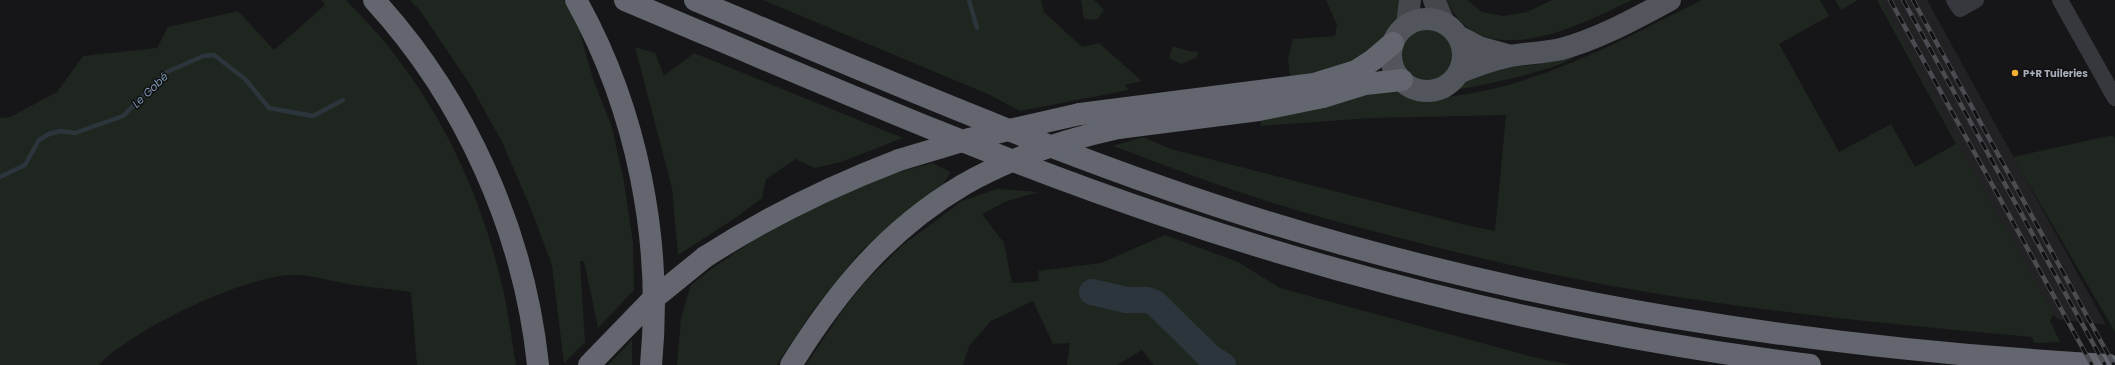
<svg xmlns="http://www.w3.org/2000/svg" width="2115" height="365" viewBox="0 0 2115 365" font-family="Poppins,sans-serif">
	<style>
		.built { fill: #222225 }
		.green { fill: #1e261f }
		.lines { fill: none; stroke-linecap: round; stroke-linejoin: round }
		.stream { stroke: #2c353c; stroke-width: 4.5 }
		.river { stroke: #2c353c; stroke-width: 26 }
		.street { stroke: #37383d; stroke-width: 16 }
		.secondary { stroke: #45474d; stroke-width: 22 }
		.primary { stroke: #53555c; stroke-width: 22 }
		.highway { stroke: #63666e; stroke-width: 22 }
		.rail-casing { stroke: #4a4c52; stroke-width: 4.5 }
		.rail { stroke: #111113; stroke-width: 3; stroke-dasharray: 9; stroke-linecap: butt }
		.highway-bridge { stroke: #63666e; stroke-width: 22 }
		.poi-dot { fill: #f2b134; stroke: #111113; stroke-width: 1.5 }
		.labels { text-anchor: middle; stroke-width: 3; stroke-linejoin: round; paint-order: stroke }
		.poi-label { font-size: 10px; font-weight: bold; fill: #a8adb8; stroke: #111113; text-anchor: start }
		.water-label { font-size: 11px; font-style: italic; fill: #7f9bb3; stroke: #111113 }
	</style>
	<rect width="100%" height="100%" fill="#161618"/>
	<path class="built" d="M1877,0H1927L2106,325L2058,319L2035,300L1959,149Z"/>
	<path class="green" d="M321,0H346C364,19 383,38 398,59C448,125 482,201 501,281C508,308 511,337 516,365H417L411,292C392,289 373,288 354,285C334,282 311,274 291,275C242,277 133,329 99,365H0V118L10,117L57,92L83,56L157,48L168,27L238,11L274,50L325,5Z
		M410,0H564L577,22L593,79L612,127L624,182L633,242L634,290L598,328L584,261H580L585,342L564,363L552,265L531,209L502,142L471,86L419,9Z
		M763,0H1041L1044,12L1082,47L1099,43L1142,81L1125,85L1129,90L1020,111L990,95Z
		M1081,0H1094L1104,10L1097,20L1084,19Z
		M1326,0H1405L1399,21L1384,42L1358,63L1290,78L1288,58L1293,39L1335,36L1337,25Z
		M1446,0H1467L1482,12L1503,16L1527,12L1552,0H1632C1578,26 1482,76 1446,0Z
		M1702,0H1820L1829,16L1779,44L1839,152L1891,124L1915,167L1956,144L1877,0H1881L1958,144L2054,314L2050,321L2060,342L2034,343L2032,337C1879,323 1726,309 1576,279C1487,261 1397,238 1309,214C1243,195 1177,170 1113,146L1143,137L1171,149L1466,225L1495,231L1506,115L1371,118L1261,126L1260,116L1397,88C1407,92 1417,98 1429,98C1526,94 1617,42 1702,0Z
		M1835,0H1858L1841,10Z
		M1399 55a28 28 0 1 1 56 0a28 28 0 1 1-56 0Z
		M1173,46L1188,51L1199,52L1196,58L1181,64L1169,58Z
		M635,47L655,53L664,76L694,53L903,138L841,162L815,168L796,159L766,179L762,198L737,217L678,255L672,188Z
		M1576,55C1571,67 1472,88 1454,90V87C1477,66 1510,68 1539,64C1552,62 1564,59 1576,55Z
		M2113,135L2115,139V332L2013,157Z
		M932,163L951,172L942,185L906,212L861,251L813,310L777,365H677L681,318L691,285L710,270L754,240L797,216L885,176Z
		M997,189L1039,192L1007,201L982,214L1004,243L1012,283L1039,281L1038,271L1101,263L1165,235L1238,262L1280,288L1533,357L1572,365H1154L1142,350L1117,365H1067L1070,343L1053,344L1033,301L991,321L969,346L963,365H806L844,308L867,280L903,245L962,201Z
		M632,340V365H608Z"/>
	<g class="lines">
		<path class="stream" d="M969,0L977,28
			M0,177L25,165L39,140L49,134L60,131L75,133L123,116L167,72L203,56L214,55L245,79L269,108L313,116L343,100"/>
		<path class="river" d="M1092,292L1126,300H1147L1155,303L1210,357L1223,365"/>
		<path class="street" d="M1954,0L1960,9L1976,0
			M2060,0L2115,98"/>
		<path class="secondary" d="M1434,0L1444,23
			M1407,25L1410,0"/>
		<path class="primary" d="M1391 55a36 36 0 1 1 72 0a36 36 0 1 1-72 0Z
			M1458,36L1479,47L1511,56
			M1458,73C1475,66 1492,60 1510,56C1527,53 1544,53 1561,49C1599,39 1636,18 1670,0"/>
		<path class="highway" d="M374,0C465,99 524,231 538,365
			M576,0C637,109 663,241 651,365
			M625,0C803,75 981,154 1165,216C1375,287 1591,338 1810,365
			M695,0C876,76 1057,155 1245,215C1529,305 1812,348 2109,365
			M1080,114L1314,84L1356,71L1373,60L1393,43
			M1118,128L1259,110L1323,97L1365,84L1402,80
			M705,257C767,217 831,186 899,160
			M791,365C837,291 887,230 963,185"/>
		<defs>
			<path id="rail" d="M1890,0L2092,365
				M1903,0L2105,365
				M1913,0L2114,365"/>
		</defs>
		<use href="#rail" class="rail-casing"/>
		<use href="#rail" class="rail"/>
		<path class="highway-bridge" d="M899,160L969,139L1080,114
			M963,185C1012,157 1063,140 1118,128
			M589,365L652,300L705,257"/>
	</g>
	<circle class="poi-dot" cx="2015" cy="73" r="4"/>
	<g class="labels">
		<g class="poi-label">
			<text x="2023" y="77">P+R Tuileries</text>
		</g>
		<g class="water-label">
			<text transform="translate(150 90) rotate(-44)" y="4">Le Gobé</text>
		</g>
	</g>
</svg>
